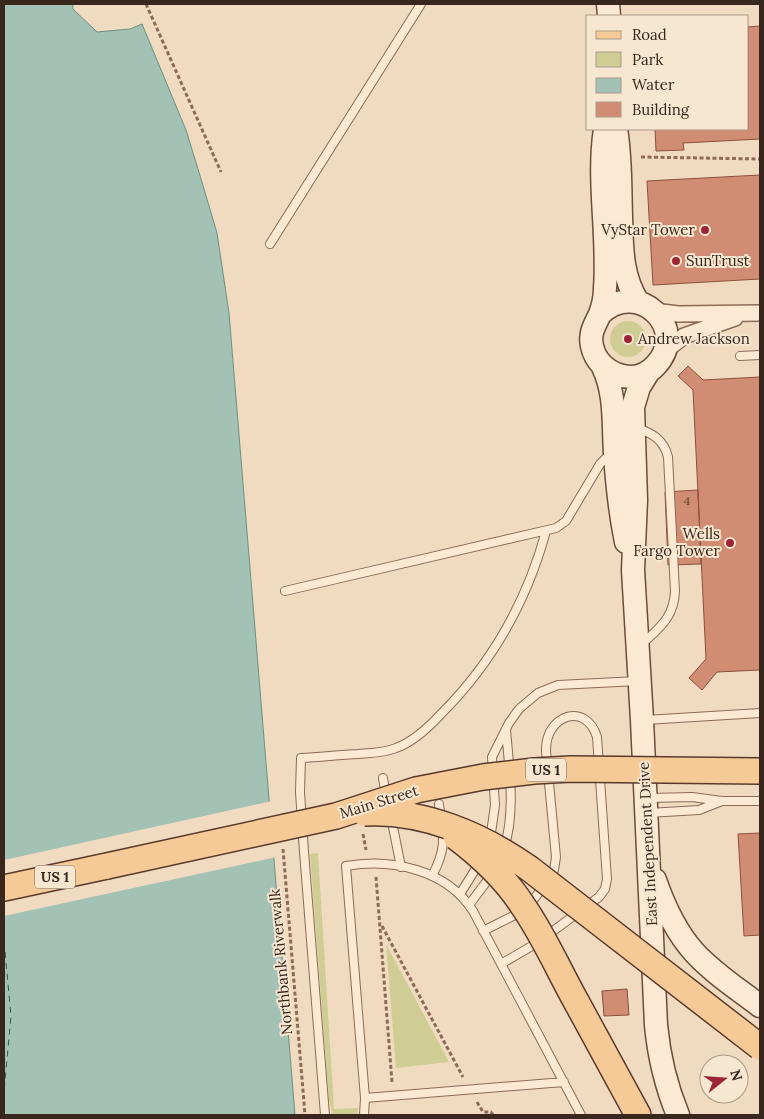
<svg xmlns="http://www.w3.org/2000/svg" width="764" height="1119" viewBox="0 0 764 1119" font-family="Lora,serif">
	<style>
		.green { fill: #cfcd94 }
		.water { fill: #a3c2b5; stroke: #6a9181 }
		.pier { fill: #f0dbc0 }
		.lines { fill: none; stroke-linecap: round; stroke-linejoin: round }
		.ferry { stroke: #2b5a50; stroke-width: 1; stroke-dasharray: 6 5; stroke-linecap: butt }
		.building { fill: #d18d74; stroke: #8b4f3c }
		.lane-casing { stroke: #8b6b57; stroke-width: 10 }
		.street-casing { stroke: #8b6b57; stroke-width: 18 }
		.secondary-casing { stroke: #6c4c3a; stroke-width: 25 }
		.primary-casing { stroke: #583a2c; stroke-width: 28 }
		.path { stroke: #8b6b57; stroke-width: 3; stroke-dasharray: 4 2.5; stroke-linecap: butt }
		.lane { stroke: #fbe9d4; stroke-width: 8 }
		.street { stroke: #fbe9d4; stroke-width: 15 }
		.secondary { stroke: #fbe9d4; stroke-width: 22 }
		.primary { stroke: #f6ca96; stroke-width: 25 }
		.primary-bridge-casing { stroke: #583a2c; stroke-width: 28; stroke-linecap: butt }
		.primary-bridge { stroke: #f6ca96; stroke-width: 25 }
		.poi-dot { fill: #9d2436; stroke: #f7e6d0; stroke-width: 2 }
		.labels { text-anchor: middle; stroke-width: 4; stroke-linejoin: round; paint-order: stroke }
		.number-label { font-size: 12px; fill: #5f4032 }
		.shield { fill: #f7e6d0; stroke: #726052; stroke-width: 1 }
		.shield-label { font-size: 14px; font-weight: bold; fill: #39261c }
		.poi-label { font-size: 15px; fill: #39261c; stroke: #f7e6d0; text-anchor: end }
		.street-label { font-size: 15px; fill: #39261c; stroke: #f7e6d0 }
	</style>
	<rect width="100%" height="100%" fill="#f0dbc0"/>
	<path class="green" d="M610 339a18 18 0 1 1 36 0a18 18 0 1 1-36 0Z
		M318,853L334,1109L358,1108L357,1115H333L329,1100L310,854Z
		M386,944L449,1062L396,1068Z"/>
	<path class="water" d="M4,4H73V9L97,32L130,29L142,24L186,130L198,169L217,233L229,313L295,1115H4Z"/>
	<path class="pier" d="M272,801L277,857L4,916V860Z"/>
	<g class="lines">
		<path class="ferry" d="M4,941L11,1016L4,1092"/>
	</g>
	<path class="building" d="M760,26V139L683,143L684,150L656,151L655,129H748V27Z
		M760,175V279L653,285L647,181Z
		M688,366L703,380L760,377V670L717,672L702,690L689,678L706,659L693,390L678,376Z
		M698,490L701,564L668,565L665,492Z
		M760,833V935L744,936L738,834Z
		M627,989L629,1015L604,1016L602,991Z"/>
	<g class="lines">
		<defs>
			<path id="lane" d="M270,244L421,4
				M740,356L760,355
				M638,428C653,434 664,440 668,457L675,591C674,618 659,628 641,645
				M285,591L556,528L566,521L600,464L605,459L613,454
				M645,720L760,713
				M383,778L386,796
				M648,798L692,797L722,801H760
				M648,813L699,810L722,801
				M391,817L401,867
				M490,840L495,805L492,757L509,723L519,709L538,693L558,685L638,681
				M504,849C516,810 509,769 506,729
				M432,876C448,846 443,836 439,804
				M460,894L480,862
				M469,905L493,873
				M483,931L513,916L531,903L552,875L554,870L556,857L546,751C545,715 586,701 597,737L607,879L605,889L599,897L537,943L501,964
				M365,1098L564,1082
				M325,1115L304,852L300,792L301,758C320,757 339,755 358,754C371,753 384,753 396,748C413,742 429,727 441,714C492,663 527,601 546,531
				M364,1115L365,1098L346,866C392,858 447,870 473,911L581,1115"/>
			<path id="street" d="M654,311L678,314L760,313
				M665,351L684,336L735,318"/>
			<path id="secondary" d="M608,4L609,16
				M616,129C621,158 620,187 621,217C622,247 621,275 638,302
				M600,314C638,278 690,328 656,365C636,388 598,375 592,346C589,333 595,325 600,314C603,306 605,296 605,288C609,235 597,181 605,129
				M603,367C616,394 613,424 615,454C617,484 620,513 626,542
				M649,371L639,387L633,407L636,500L633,570L642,720L656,1025C659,1057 666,1086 678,1115
				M655,880C664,906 676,932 694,952C713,973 738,989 760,1006"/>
			<path id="primary" d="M4,888L107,866
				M577,1003L638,1115"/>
		</defs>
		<use href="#lane" class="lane-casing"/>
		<use href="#street" class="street-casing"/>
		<use href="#secondary" class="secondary-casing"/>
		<use href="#primary" class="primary-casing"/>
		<path class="path" d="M146,4L221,172
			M641,157L760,159
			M363,834L366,850
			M283,849L305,1115
			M376,877L392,1082
			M382,926L463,1077
			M477,1102L483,1112H491L493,1115"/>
		<use href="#lane" class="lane"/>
		<use href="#street" class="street"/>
		<use href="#secondary" class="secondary"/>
		<use href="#primary" class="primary"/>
		<defs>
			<path id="primary-bridge" d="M364,813C424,810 482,835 530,869L760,1047
				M456,837C481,856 506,879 523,906C544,936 559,971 577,1003
				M107,866L336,816L416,790L483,777L534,771L571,769L760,771"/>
		</defs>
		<use href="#primary-bridge" class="primary-bridge-casing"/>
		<use href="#primary-bridge" class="primary-bridge"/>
	</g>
	<g class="poi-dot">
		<circle cx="705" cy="230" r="5"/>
		<circle cx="676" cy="261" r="5"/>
		<circle cx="628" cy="339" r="5"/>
		<circle cx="730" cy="543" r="5"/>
	</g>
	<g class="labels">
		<g class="number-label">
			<text x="687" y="505">4</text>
		</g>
		<g class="shield">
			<rect x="526" y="758.5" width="40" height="23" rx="4"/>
			<rect x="35" y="865.5" width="40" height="23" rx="4"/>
		</g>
		<g class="shield-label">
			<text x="546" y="775">US 1</text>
			<text x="55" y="882">US 1</text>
		</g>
		<g class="poi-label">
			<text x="695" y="235">VyStar Tower</text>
			<text x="686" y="266" text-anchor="start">SunTrust</text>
			<text x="638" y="344" text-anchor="start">Andrew Jackson</text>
			<text x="720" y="539">Wells<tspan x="720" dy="17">Fargo Tower</tspan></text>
		</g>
		<g class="street-label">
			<text transform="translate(379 802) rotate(-17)" y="5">Main Street</text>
			<text transform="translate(648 844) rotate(-93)" y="5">East Independent Drive</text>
			<text transform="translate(281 962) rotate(-95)" y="5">Northbank Riverwalk</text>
		</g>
	</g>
	<rect width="764" height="1119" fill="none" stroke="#39261c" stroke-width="10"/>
	<rect x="586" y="15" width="162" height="115" fill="#f7e6d0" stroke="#ab9988"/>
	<rect x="596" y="31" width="25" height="8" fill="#f6ca96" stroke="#ab9988"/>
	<text x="632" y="40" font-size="15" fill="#39261c">Road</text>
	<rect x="596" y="52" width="25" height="15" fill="#cfcd94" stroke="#ab9988"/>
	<text x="632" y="65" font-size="15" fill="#39261c">Park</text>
	<rect x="596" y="78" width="25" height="15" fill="#a3c2b5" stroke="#ab9988"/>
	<text x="632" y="90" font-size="15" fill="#39261c">Water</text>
	<rect x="596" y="102" width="25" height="15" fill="#d18d74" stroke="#ab9988"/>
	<text x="632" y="115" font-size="15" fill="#39261c">Building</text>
	<g transform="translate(724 1079) rotate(73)"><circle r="24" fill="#f7e6d0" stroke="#ab9988"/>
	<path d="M0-4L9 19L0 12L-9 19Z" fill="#9d2436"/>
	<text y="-8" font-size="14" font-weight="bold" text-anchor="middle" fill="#39261c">N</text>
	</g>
</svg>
